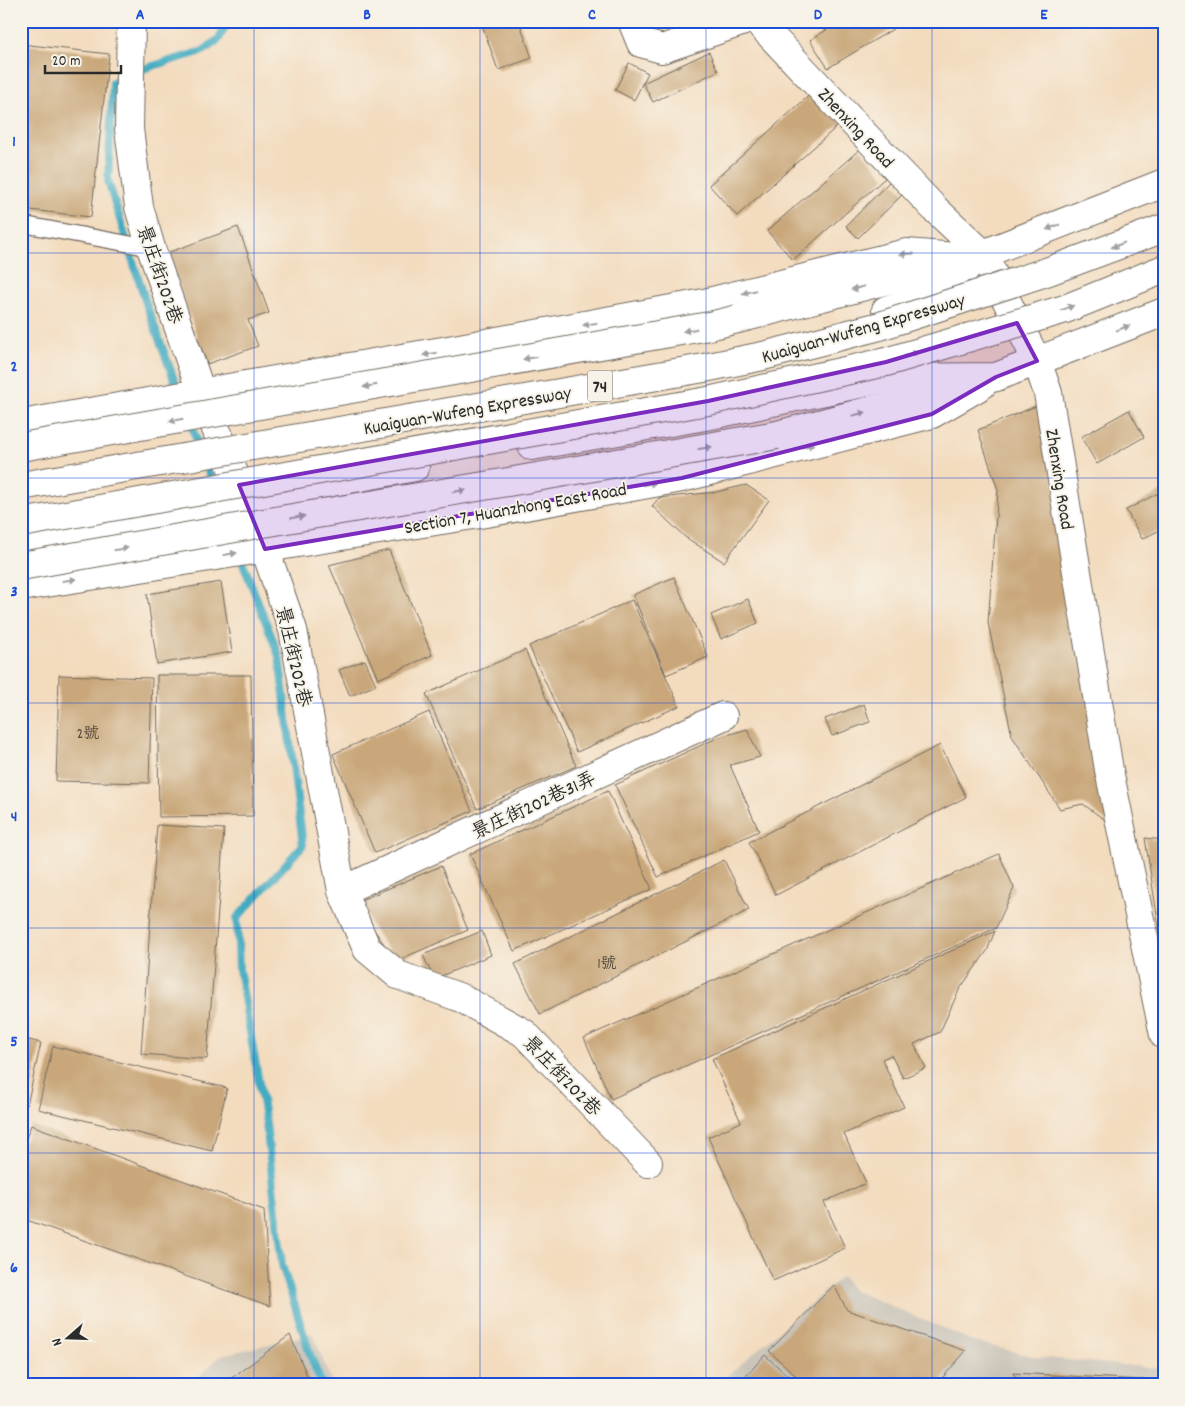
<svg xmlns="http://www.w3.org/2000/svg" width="1185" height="1406" viewBox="0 0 1185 1406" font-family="Dekko,'LXGW WenKai TC',sans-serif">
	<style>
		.industrial { fill: #c9c3b8 }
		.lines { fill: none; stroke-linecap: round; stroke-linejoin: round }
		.stream { stroke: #42abc1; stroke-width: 8 }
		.building { fill: #c9a77a }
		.lane-casing { stroke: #71695e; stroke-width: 18 }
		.street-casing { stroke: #71695e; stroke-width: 30 }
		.secondary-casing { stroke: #71695e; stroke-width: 30 }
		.highway-casing { stroke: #71695e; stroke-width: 30 }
		.lane { stroke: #fff; stroke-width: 15 }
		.street { stroke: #fff; stroke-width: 28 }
		.secondary { stroke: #fff; stroke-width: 28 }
		.highway { stroke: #fff; stroke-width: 28 }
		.highway-bridge-casing { stroke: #71695e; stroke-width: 30; stroke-linecap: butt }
		.highway-bridge { stroke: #fff; stroke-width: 28 }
		.oneway { fill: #a0a0a0 }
		.marked { fill: #7b2cbf; fill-opacity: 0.2; stroke: #7b2cbf; stroke-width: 4; stroke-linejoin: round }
		.grid { fill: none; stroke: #1d4ed8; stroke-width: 1; stroke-opacity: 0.55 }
		.labels { text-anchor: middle; stroke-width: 4; stroke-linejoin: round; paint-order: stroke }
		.number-label { font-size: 16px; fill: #524a3f }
		.shield { fill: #f7f3e8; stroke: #686764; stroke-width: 1 }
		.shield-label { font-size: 18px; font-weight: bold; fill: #2b2b2b }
		.street-label { font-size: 19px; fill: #2b2b2b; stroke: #f7f3e8 }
		.neatline { fill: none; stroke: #1d4ed8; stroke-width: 2 }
		.grid-label { font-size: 16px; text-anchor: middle; font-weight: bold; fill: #1d4ed8 }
	</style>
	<rect width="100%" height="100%" fill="#f7f3e8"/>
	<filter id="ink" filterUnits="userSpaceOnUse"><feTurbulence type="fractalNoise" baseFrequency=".02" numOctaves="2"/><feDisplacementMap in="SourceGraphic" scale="10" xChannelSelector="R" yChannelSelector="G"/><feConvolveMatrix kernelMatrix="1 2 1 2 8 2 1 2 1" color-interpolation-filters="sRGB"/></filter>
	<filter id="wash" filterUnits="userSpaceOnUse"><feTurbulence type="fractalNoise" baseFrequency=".0096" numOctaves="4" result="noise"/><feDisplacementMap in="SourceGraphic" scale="20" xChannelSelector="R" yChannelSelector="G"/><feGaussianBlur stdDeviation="1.12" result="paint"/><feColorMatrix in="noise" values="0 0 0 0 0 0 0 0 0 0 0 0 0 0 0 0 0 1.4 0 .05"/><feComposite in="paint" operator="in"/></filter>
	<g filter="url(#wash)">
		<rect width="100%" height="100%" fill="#f3dbbe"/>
		<path class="industrial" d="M842,1276L853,1290L975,1342L1035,1357L1164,1369V1385H717Z
			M313,1334L333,1385H189L222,1355Z"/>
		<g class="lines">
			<path class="stream" d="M136,71L203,51L219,39L228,21
				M125,76L113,82L108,181L147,306L179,393
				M190,422L213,484
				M241,558L279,656L303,845L237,918L239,969L266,1123L282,1265L311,1357L322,1385"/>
		</g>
		<g id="blocks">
			<path class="building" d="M483,21H519L532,58L498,70L481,22Z
				M841,21H888L893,29L828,68L810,40Z
				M21,44L109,54L91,217L21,209Z
				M709,52L718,71L653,102L643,83Z
				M629,63L648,73L634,100L615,90Z
				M814,91L842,122L737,216L709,185Z
				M860,149L885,178L793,260L767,231Z
				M891,180L904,193L858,238L846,226Z
				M238,227L269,313L248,320L258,346L207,364L167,253Z
				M1041,404L1109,823L1083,804L1060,809L1012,736L988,623L998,490L978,430Z
				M1129,410L1144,437L1097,464L1081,437Z
				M746,485L769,500L724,562L685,537L652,506L659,498L716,492Z
				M1164,490V528L1142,539L1126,510Z
				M389,550L432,655L378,679L329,565Z
				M674,577L708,657L666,675L633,595Z
				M221,582L232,652L157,664L147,594Z
				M748,599L758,623L721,639L711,615Z
				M632,600L679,706L577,752L529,646Z
				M525,650L576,766L477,809L426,694Z
				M365,660L376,685L350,696L339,670Z
				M59,675L152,678L149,783L56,781Z
				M157,675H251L253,816L159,817Z
				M864,704L870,722L832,736L825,719Z
				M429,712L472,811L375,853L333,754Z
				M747,729L760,757L730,765L759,831L658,877L615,785L717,738Z
				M940,745L966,797L776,895L749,842Z
				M608,791L652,889L514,951L470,854Z
				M157,825L224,829L207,1059L141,1054Z
				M1145,838L1164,840V952L1163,953Z
				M999,854L1014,888L996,928L611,1099L584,1038Z
				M724,860L749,910L540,1014L515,964Z
				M441,866L468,930L396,961L372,927L361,900Z
				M482,931L491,955L434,979L423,955Z
				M995,931L987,951L959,990L940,1032L914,1044L926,1068L903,1078L891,1055L882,1059L904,1107L844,1134L866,1183L824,1202L845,1248L773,1281L708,1137L741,1122L712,1059Z
				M21,1038L41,1043L27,1105L21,1104Z
				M53,1046L227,1088L212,1151L38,1109Z
				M31,1125L264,1210L270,1306L21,1218V1152Z
				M834,1285L847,1310L966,1351L936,1385H806L769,1351Z
				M290,1335L311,1385H222Z
				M765,1355L798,1385H738Z
				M1012,1373L1164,1381V1385H1024Z"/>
		</g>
	</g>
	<g filter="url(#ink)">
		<use href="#blocks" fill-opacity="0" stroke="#71695e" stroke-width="1"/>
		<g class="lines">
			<defs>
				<path id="lane" d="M21,224L151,248"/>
				<path id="street" d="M131,21L129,129L139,207L151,248L201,392L265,549L293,630L342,891L367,949L398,975L461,998L524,1033L648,1163
					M632,21L641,43L662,49L744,21
					M757,21L935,209L983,254L1037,361L1048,393L1109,770L1164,1035
					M21,424L454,349L704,303L906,253L969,258
					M21,587L486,513L682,478L932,414L982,385
					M342,891L723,716"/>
				<path id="secondary" d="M886,310L953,287L973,258L1164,183
					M532,446L711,415L887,378L996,377L1164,312
					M21,538L245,498L415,467"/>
				<path id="highway" d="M738,319L973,258
					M777,435L996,377"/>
			</defs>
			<use href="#lane" class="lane-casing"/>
			<use href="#street" class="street-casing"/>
			<use href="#secondary" class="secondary-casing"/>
			<use href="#highway" class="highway-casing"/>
			<use href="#lane" class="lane"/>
			<use href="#street" class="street"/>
			<use href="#secondary" class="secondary"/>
			<use href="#highway" class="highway"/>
			<defs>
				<path id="highway-bridge" d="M21,447L709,326L738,319
					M21,486L704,368L763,356L880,326L1049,271L1164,228
					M21,523L708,401L886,362L1065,309L1164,269
					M21,566L281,520L514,481L777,435"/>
			</defs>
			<use href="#highway-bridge" class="highway-bridge-casing"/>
			<use href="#highway-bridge" class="highway-bridge"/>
		</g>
		<defs><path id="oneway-solid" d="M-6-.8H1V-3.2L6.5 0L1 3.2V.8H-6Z" transform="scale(1.25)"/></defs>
		<g class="oneway">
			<use href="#oneway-solid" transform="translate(1053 227) rotate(159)"/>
			<use href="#oneway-solid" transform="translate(1118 245) rotate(159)"/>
			<use href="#oneway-solid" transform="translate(907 254) rotate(176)"/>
			<use href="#oneway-solid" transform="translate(858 288) rotate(165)"/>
			<use href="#oneway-solid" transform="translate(749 292) rotate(166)"/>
			<use href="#oneway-solid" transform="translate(1067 308) rotate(-20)"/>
			<use href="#oneway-solid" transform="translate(590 324) rotate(170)"/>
			<use href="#oneway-solid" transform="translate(1123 328) rotate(-21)"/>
			<use href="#oneway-solid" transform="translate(690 330) rotate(170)"/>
			<use href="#oneway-solid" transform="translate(430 354) rotate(170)"/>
			<use href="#oneway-solid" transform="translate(911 354) rotate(-17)"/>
			<use href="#oneway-solid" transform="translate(530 358) rotate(170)"/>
			<use href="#oneway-solid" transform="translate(370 386) rotate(170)"/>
			<use href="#oneway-solid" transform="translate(859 414) rotate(-14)"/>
			<use href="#oneway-solid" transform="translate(176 420) rotate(170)"/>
			<use href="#oneway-solid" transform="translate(807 446) rotate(-15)"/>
			<use href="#oneway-solid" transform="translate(705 448) rotate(-10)"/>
			<use href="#oneway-solid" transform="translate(649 484) rotate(-10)"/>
			<use href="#oneway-solid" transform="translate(459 491) rotate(-9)"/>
			<use href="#oneway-solid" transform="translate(298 517) rotate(-9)"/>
			<use href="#oneway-solid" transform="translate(121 549) rotate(-10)"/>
			<use href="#oneway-solid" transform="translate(230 554) rotate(-9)"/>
			<use href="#oneway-solid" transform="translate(69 580) rotate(-9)"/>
		</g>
	</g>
	<path class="marked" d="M1017,323L1037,361L996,377L932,414L682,478L265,549L239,485L708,401L886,362Z"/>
	<path class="grid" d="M254,21V1385M480,21V1385M706,21V1385M932,21V1385M21,253H1164M21,478H1164M21,703H1164M21,928H1164M21,1153H1164"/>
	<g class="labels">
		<g class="number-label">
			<text x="88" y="738">2號</text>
			<text x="607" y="968">1號</text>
		</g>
		<rect class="shield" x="587.5" y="370.5" width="25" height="31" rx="4"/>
		<g class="shield-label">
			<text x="600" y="392">74</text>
		</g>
		<g class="street-label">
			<text transform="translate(857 127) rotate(47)" y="7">Zhenxing Road</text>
			<text transform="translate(161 274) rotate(71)" y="7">景庄街202巷</text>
			<text transform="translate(863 327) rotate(-16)" y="7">Kuaiguan-Wufeng Expressway</text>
			<text transform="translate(467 409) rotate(-10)" y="7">Kuaiguan-Wufeng Expressway</text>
			<text transform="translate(1061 479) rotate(81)" y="7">Zhenxing Road</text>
			<text transform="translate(515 507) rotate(-10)" y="7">Section 7, Huanzhong East Road</text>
			<text transform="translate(295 656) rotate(77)" y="7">景庄街202巷</text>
			<text transform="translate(533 804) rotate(-25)" y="7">景庄街202巷31弄</text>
			<text transform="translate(563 1075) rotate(46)" y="7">景庄街202巷</text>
		</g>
	</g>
	<rect width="1185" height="1406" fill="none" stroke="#f7f3e8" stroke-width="55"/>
	<g transform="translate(68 1338) rotate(250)" stroke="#f7f3e8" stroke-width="4" paint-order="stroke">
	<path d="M0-4L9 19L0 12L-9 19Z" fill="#2b2b2b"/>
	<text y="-8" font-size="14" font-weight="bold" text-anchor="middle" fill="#2b2b2b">N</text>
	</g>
	<path d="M45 65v8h76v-8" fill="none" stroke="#2b2b2b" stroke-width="2.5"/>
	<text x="52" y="65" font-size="15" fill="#2b2b2b" stroke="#f7f3e8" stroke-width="4" paint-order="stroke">20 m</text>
	<rect x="28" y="28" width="1130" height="1350" class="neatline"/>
	<g class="grid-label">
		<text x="140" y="19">A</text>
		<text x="367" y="19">B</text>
		<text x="592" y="19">C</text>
		<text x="818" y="19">D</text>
		<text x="1044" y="19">E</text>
		<text x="14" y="146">1</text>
		<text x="14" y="371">2</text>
		<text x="14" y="596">3</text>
		<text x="14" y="821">4</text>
		<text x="14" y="1046">5</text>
		<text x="14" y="1272">6</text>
	</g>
</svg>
